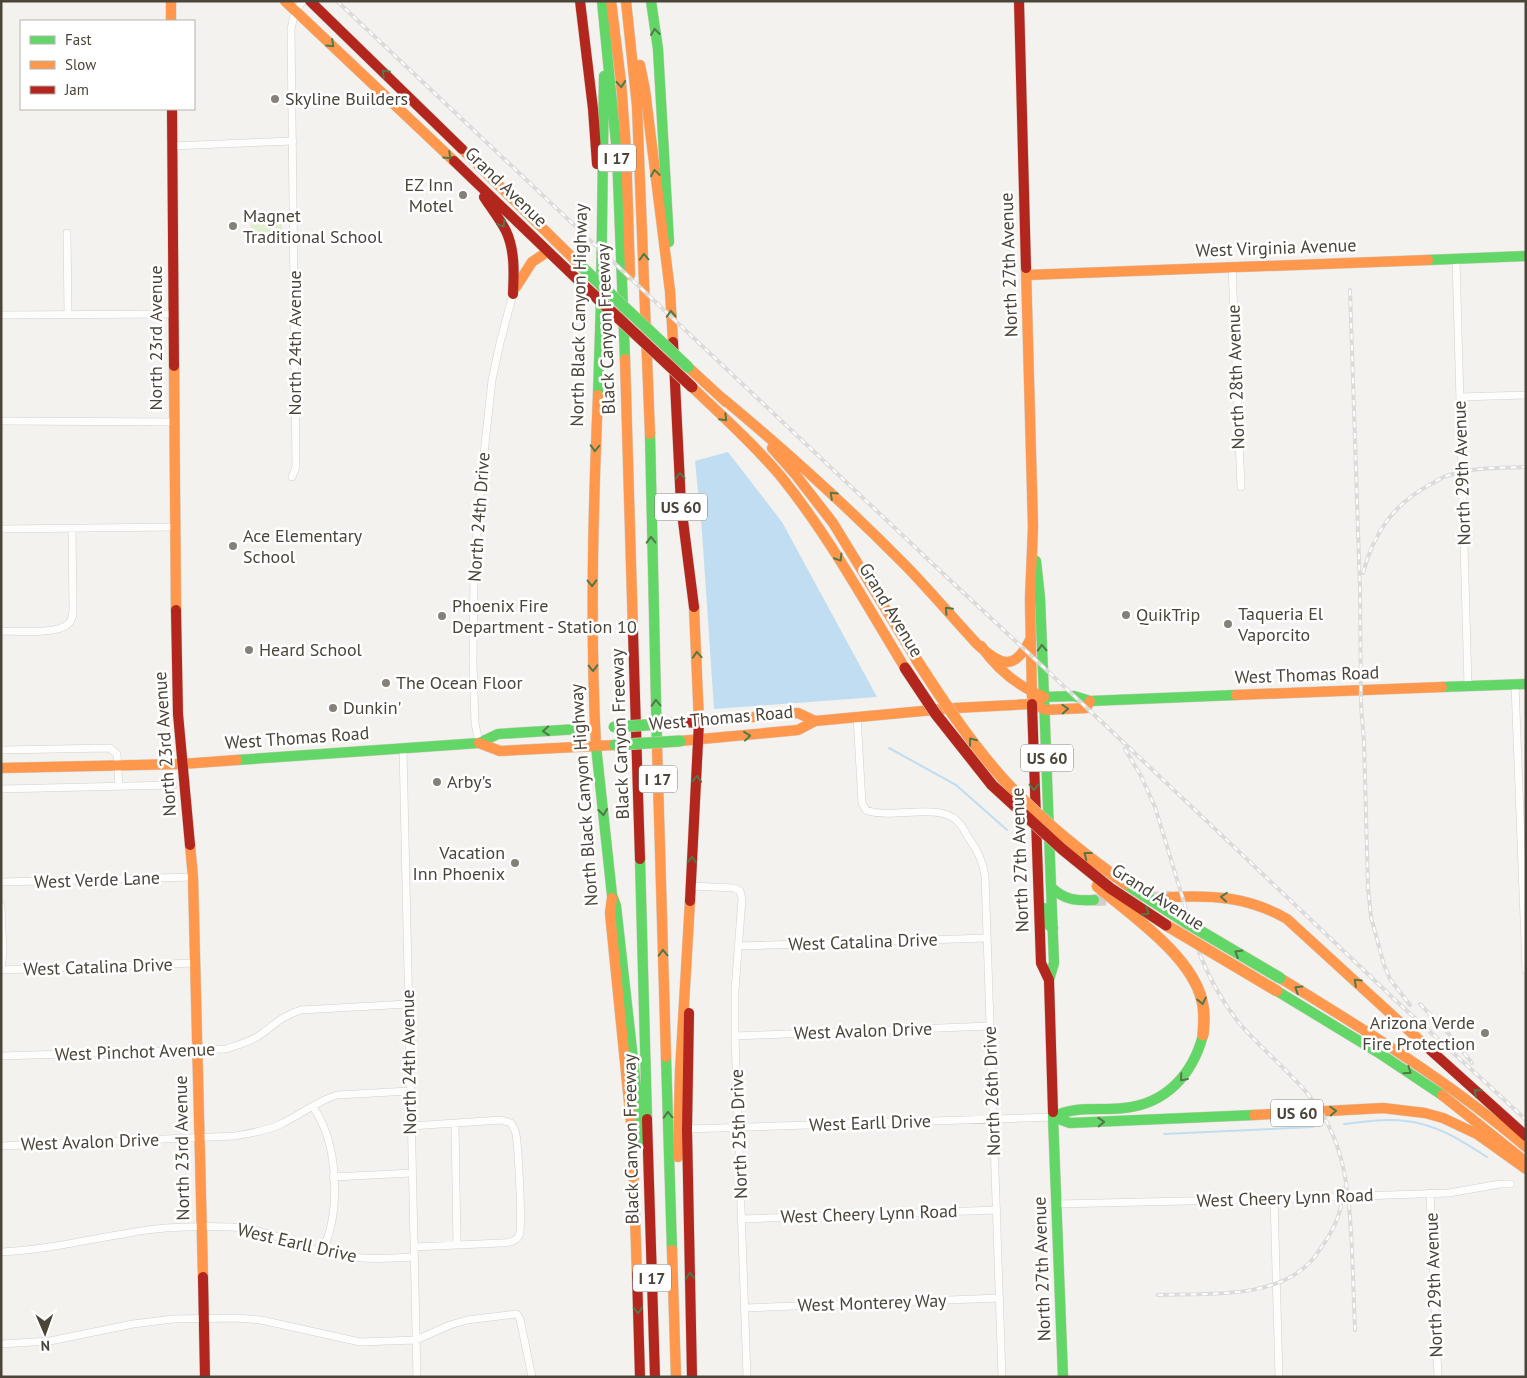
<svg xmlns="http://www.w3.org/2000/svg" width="1527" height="1378" viewBox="0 0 1527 1378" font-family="'PT Sans',sans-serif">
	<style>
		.green { fill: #e1eecf }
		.water { fill: #c0ddf1 }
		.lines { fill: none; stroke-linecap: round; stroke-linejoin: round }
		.stream { stroke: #c0ddf1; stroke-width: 2 }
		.highway-tunnel { stroke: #d2cfca; stroke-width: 12; stroke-dasharray: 12 6; stroke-linecap: butt }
		.street-casing { stroke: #d2d0cb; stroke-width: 8 }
		.fast-casing { stroke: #d3cfc5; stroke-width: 11 }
		.slow-casing { stroke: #d3cfc5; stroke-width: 11 }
		.jam-casing { stroke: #d3cfc5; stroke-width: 11 }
		.street { stroke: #fdfdfc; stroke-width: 7 }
		.fast { stroke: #63d668; stroke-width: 10 }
		.slow { stroke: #ff974d; stroke-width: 10 }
		.jam { stroke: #b3261e; stroke-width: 10 }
		.rail-casing { stroke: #dbdbda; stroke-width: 4 }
		.rail { stroke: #fff; stroke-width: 2; stroke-dasharray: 5.5; stroke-linecap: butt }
		.fast-bridge-casing { stroke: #d6cebb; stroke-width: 12; stroke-linecap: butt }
		.slow-bridge-casing { stroke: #d6cebb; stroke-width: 12; stroke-linecap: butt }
		.jam-bridge-casing { stroke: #d6cebb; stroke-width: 12; stroke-linecap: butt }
		.fast-bridge { stroke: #63d668; stroke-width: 11 }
		.slow-bridge { stroke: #ff974d; stroke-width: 11 }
		.jam-bridge { stroke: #b3261e; stroke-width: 11 }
		.oneway { stroke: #537749 }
		.poi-dot { fill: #868178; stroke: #fff; stroke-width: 2 }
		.labels { text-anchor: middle; stroke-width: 5; stroke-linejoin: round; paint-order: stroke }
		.shield { fill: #fff; stroke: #817c74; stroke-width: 1 }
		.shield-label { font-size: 16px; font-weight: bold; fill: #4b4439 }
		.poi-label { font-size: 18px; fill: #4b4439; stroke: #fff; text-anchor: start }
		.street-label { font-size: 18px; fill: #4b4439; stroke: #fff }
	</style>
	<rect width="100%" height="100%" fill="#f4f2ee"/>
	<path class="green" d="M282,215V232H251V216Z"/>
	<path class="water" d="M728,452L782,522L877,697L714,709L702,532L695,461Z"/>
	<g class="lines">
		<path class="stream" d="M889,748L956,785L1007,830
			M1344,1124C1364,1122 1385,1118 1406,1121C1436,1124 1462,1141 1487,1157
			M1164,1134L1313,1127"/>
		<path class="highway-tunnel" d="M1094,900L1171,897"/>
		<defs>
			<path id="street" d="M172,146L293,141
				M67,233L68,314
				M1456,259L1468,686
				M1232,267L1241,487
				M1,315L174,314
				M1460,397L1526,395
				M1,421L174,422
				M292,477L296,467L291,29L295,11L303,1
				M1,529L175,527
				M1,631C16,631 59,635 69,623C73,619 73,614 73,608L72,529
				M1515,685L1526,970
				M857,717L862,803L866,810C891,820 939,802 957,821C962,825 965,832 968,837C977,850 983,861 985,876L1002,1377
				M479,743L475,723L473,663L474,567L482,472L492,380L500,343L513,294
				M403,748L417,1377
				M1,750L110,748L117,754L119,786
				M1,789L173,785
				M1,882L193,877
				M691,886L734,888L740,891L742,899L735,990V1036L747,1377
				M1,906L3,952L1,969
				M739,946L987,938
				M1,970L195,963
				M735,1036L990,1026
				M1,1056L226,1049C238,1045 250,1042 260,1035C277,1023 280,1017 301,1010L408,1004
				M313,1107C339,1144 341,1212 322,1252
				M455,1124L457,1245
				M411,1126L501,1120L511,1123C513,1127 515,1130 516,1134C518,1146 523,1229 519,1236C515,1242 508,1243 501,1243L414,1247
				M687,1129L1053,1117
				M1,1146L235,1136C251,1133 267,1131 281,1124C300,1115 317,1101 337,1095L410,1091
				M333,1177L412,1173
				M1430,1193L1438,1377
				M1274,1199L1279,1377
				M1057,1204L1272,1199L1449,1193L1500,1184H1511
				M741,1219L997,1210
				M1,1252C45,1250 86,1240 129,1233C160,1227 200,1226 232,1227C267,1229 291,1244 323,1252C354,1260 383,1259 414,1257
				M745,1308L1000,1298
				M1,1344L50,1341L133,1324L173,1319L236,1318L261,1320L360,1342L416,1340L450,1325L467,1320L517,1314L520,1319L532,1377"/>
			<path id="fast" d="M602,1L617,153L625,359
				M651,1L658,49L669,242
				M1428,260L1526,256
				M598,395L601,301L604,76
				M650,434L657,746
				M1036,561L1040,598L1044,697L1074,696L1090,701L1236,695
				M1442,687L1526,684
				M1044,697L1051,887C1064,900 1076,901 1094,900
				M596,746L612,895
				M237,760L479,743L498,734L595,728
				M640,859L647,1119
				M612,895L616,906L642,1140
				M1044,908L1047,924L1053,928
				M1049,980L1054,963L1051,887
				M1277,991L1379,1053L1442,1095
				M666,1057L672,1250
				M1053,1112V1117L1070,1123L1254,1115
				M1053,1117L1063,1377
				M1053,1117C1076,1105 1099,1111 1124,1108C1166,1104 1193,1074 1203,1035"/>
			<path id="slow" d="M171,1V21
				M285,1L454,161
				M611,1L621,82L626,149L630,275
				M626,1L637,106L650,434
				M640,65L645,90L670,291L673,342
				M462,149L582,267
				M1026,268L1033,527L1030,599L1032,697
				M1027,275L1428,260
				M516,287L532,262L547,252
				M625,359L633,632
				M174,366L176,610
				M688,367L726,402
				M692,387C723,417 756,446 783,479C830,538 866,604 905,668
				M598,395C593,512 590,629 596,746L615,745
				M721,397C786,451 848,507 907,567C931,592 954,619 977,644C1002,667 1015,671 1031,638
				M772,448L795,474L833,523L916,659
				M694,607L699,722L798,713L815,721
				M981,646C998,670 1017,686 1044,697
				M1236,695L1442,687
				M1040,707L1045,710L1086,708L1090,701
				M680,741L798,730L815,721L955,708L1032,704L1044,697
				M479,743L500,751L596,746
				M657,746L666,1057
				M1,768L182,764L237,760
				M190,845L193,877L203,1277
				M1171,897C1214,895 1249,897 1287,919L1427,1047
				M612,898L610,913L632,1132L637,1274
				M1280,978C1365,1030 1450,1082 1526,1147
				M1442,1095L1526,1162
				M1254,1115L1383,1108L1425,1113L1443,1118L1477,1134L1526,1169
				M678,1157L680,1072L690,901
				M672,1250L676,1377"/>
			<path id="jam" d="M310,1L462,149
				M580,1L593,109L597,164
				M1019,1L1026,268
				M172,109L174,366
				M454,161L582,284
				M484,197C491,208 500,219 506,231C515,250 514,273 513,294
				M673,342L681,505L694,607
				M176,610L178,714L190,845
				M633,632L640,859
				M1032,704L1041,963L1049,980L1053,1112
				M678,723L699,722L690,901
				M689,1013L687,1129L692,1377
				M1427,1047L1526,1136
				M647,1119L655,1377
				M637,1274L640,1377
				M203,1277L205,1377"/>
		</defs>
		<use href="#street" class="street-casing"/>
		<use href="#fast" class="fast-casing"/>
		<use href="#slow" class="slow-casing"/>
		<use href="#jam" class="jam-casing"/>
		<use href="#street" class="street"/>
		<use href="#fast" class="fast"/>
		<use href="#slow" class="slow"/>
		<use href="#jam" class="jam"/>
		<defs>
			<path id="rail" d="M337,1L952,582C1100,719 1246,858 1392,997C1436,1038 1482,1078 1526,1120
				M1350,290L1360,590L1361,706L1364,741L1368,888L1371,917L1384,965L1390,979L1410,1005
				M1363,573C1374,532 1394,503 1433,483C1438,480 1444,476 1450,475C1474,467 1501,468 1526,467
				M1125,749L1141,776L1155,807L1200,955C1210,980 1223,1003 1240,1024C1262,1050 1290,1071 1311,1098C1347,1143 1349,1196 1352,1250C1353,1277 1354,1303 1355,1330
				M1420,1004L1448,1033L1472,1063
				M1158,1295C1206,1293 1277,1300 1312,1260C1316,1256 1319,1250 1323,1245C1335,1228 1343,1209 1343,1188"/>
		</defs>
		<use href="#rail" class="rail-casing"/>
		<use href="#rail" class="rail"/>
		<defs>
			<path id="fast-bridge" d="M582,267L688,367
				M614,727L678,723
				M615,745L680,741
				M1126,884L1185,922L1280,978"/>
			<path id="slow-bridge" d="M916,659C943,701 971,743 1004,780C1040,819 1083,854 1126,884
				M1097,886C1131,915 1192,956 1202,1001C1205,1012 1204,1023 1203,1035
				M1166,925L1277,991"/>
			<path id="jam-bridge" d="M582,284L692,387
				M905,668L935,713L992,785L1062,849L1110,888L1166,925"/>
		</defs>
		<use href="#fast-bridge" class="fast-bridge-casing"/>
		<use href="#slow-bridge" class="slow-bridge-casing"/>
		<use href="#jam-bridge" class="jam-bridge-casing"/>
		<use href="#fast-bridge" class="fast-bridge"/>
		<use href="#slow-bridge" class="slow-bridge"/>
		<use href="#jam-bridge" class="jam-bridge"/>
	</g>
	<defs><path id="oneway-chevron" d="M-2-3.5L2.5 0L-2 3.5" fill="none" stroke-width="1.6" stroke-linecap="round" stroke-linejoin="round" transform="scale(1.25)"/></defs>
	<g class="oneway">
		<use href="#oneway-chevron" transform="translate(655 32) rotate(-97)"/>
		<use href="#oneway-chevron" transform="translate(331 44) rotate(43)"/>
		<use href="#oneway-chevron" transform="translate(385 73) rotate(-136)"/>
		<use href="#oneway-chevron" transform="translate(621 84) rotate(85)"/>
		<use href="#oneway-chevron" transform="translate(448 156) rotate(44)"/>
		<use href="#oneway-chevron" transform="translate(655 173) rotate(-98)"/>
		<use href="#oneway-chevron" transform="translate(502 224) rotate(59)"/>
		<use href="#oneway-chevron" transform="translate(644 257) rotate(-92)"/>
		<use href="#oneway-chevron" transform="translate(671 314) rotate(-93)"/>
		<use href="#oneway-chevron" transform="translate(724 418) rotate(45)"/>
		<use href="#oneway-chevron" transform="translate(595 448) rotate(92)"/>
		<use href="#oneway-chevron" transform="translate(680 476) rotate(-93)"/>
		<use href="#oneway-chevron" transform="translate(833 495) rotate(-137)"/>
		<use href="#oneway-chevron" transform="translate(651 540) rotate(-91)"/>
		<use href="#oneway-chevron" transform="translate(839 558) rotate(58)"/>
		<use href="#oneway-chevron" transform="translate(592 583) rotate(89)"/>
		<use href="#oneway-chevron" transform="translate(948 610) rotate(-133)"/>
		<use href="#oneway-chevron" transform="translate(1042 648) rotate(-92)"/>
		<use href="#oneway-chevron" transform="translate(697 655) rotate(-94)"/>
		<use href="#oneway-chevron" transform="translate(593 668) rotate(89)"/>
		<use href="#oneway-chevron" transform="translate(656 703) rotate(-92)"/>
		<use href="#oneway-chevron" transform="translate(1065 709) rotate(-2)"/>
		<use href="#oneway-chevron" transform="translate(546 731) rotate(176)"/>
		<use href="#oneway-chevron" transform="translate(747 736) rotate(-6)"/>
		<use href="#oneway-chevron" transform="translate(972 741) rotate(-128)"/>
		<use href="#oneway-chevron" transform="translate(697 779) rotate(-87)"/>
		<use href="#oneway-chevron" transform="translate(1034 787) rotate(89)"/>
		<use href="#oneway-chevron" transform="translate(603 812) rotate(84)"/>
		<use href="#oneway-chevron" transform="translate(1087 855) rotate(-142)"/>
		<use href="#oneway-chevron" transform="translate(692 860) rotate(-87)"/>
		<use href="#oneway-chevron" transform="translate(1224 897) rotate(-175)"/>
		<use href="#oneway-chevron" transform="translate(1146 912) rotate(32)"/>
		<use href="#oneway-chevron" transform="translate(663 953) rotate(-92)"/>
		<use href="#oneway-chevron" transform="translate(1238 953) rotate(-149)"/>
		<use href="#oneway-chevron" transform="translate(1357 982) rotate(-137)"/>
		<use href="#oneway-chevron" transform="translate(1298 989) rotate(-148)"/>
		<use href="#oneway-chevron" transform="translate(1202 1001) rotate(78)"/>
		<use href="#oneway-chevron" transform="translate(1408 1071) rotate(34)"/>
		<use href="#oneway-chevron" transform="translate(1183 1078) rotate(131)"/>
		<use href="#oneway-chevron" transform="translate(1477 1092) rotate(-138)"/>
		<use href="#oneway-chevron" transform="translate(1333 1111) rotate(-3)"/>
		<use href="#oneway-chevron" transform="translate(668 1115) rotate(-92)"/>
		<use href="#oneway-chevron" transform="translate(1101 1122) rotate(-2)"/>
		<use href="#oneway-chevron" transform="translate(690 1276) rotate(-91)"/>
		<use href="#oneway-chevron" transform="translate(638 1310) rotate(88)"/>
	</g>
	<g class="poi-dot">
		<circle cx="275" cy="99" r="5"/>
		<circle cx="463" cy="195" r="5"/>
		<circle cx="233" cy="226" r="5"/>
		<circle cx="233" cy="546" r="5"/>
		<circle cx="1126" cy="615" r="5"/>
		<circle cx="442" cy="616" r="5"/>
		<circle cx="1228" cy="624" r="5"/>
		<circle cx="249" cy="650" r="5"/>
		<circle cx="386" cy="683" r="5"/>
		<circle cx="333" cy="708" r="5"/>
		<circle cx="437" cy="782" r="5"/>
		<circle cx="515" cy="863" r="5"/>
		<circle cx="1485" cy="1033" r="5"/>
	</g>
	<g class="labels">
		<g class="shield">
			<rect x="598" y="144.5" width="38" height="27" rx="4"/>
			<rect x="655" y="493.5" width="52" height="27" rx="4"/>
			<rect x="1021" y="744.5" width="52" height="27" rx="4"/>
			<rect x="639" y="765.5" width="38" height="27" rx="4"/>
			<rect x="1271" y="1099.5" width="52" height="27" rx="4"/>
			<rect x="633" y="1264.5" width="38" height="27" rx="4"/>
		</g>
		<g class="shield-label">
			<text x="617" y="164">I 17</text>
			<text x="681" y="513">US 60</text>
			<text x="1047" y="764">US 60</text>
			<text x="658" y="785">I 17</text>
			<text x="1297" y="1119">US 60</text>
			<text x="652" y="1284">I 17</text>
		</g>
		<g class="poi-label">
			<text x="285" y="105">Skyline Builders</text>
			<text x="453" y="191" text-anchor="end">EZ Inn<tspan x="453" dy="21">Motel</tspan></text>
			<text x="243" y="222">Magnet<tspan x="243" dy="21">Traditional School</tspan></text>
			<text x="243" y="542">Ace Elementary<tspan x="243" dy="21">School</tspan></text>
			<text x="452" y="612">Phoenix Fire<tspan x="452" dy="21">Department - Station 10</tspan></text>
			<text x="1238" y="620">Taqueria El<tspan x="1238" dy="21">Vaporcito</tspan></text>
			<text x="1136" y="621">QuikTrip</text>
			<text x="259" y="656">Heard School</text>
			<text x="396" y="689">The Ocean Floor</text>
			<text x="343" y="714">Dunkin'</text>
			<text x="447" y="788">Arby's</text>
			<text x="505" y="859" text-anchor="end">Vacation<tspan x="505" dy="21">Inn Phoenix</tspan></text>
			<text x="1475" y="1029" text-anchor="end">Arizona Verde<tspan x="1475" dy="21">Fire Protection</tspan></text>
		</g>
		<g class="street-label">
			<text transform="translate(506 187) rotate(44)" y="6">Grand Avenue</text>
			<text transform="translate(1276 248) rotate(-2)" y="6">West Virginia Avenue</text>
			<text transform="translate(1009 265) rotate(-92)" y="6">North 27th Avenue</text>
			<text transform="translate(579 315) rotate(-89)" y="6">North Black Canyon Highway</text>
			<text transform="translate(606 329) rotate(-92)" y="6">Black Canyon Freeway</text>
			<text transform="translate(156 338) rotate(-90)" y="6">North 23rd Avenue</text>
			<text transform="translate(295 343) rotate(-90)" y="6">North 24th Avenue</text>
			<text transform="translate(1236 377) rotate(-92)" y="6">North 28th Avenue</text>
			<text transform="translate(1462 473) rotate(-92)" y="6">North 29th Avenue</text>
			<text transform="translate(479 517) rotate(-86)" y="6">North 24th Drive</text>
			<text transform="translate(891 610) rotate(59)" y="6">Grand Avenue</text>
			<text transform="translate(1307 675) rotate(-2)" y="6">West Thomas Road</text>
			<text transform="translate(721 718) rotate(-5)" y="6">West Thomas Road</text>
			<text transform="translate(620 734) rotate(-92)" y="6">Black Canyon Freeway</text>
			<text transform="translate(297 738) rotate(-4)" y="6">West Thomas Road</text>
			<text transform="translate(165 744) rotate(-94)" y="6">North 23rd Avenue</text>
			<text transform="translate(584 795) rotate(-94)" y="6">North Black Canyon Highway</text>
			<text transform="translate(1020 860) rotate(-92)" y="6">North 27th Avenue</text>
			<text transform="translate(97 880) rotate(-2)" y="6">West Verde Lane</text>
			<text transform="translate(1158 897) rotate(33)" y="6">Grand Avenue</text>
			<text transform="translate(863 942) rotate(-2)" y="6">West Catalina Drive</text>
			<text transform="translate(98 967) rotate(-2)" y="6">West Catalina Drive</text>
			<text transform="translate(863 1031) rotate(-2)" y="6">West Avalon Drive</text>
			<text transform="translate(135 1052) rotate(-2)" y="6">West Pinchot Avenue</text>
			<text transform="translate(409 1062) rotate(-91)" y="6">North 24th Avenue</text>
			<text transform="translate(992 1091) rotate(-92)" y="6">North 26th Drive</text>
			<text transform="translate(870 1123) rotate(-2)" y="6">West Earll Drive</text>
			<text transform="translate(739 1134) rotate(-92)" y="6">North 25th Drive</text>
			<text transform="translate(631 1139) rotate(-91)" y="6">Black Canyon Freeway</text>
			<text transform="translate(90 1142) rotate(-2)" y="6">West Avalon Drive</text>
			<text transform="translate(182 1148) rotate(-91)" y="6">North 23rd Avenue</text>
			<text transform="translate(1285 1198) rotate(-2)" y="6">West Cheery Lynn Road</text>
			<text transform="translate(869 1214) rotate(-2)" y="6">West Cheery Lynn Road</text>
			<text transform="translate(297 1243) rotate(13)" y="6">West Earll Drive</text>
			<text transform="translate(1042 1269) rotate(-92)" y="6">North 27th Avenue</text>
			<text transform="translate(1434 1285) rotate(-92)" y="6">North 29th Avenue</text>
			<text transform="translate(872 1303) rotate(-2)" y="6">West Monterey Way</text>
		</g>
	</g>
	<rect width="1527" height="1378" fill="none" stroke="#4b4439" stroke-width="5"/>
	<rect x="20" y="20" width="175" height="90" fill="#ffffff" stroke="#b7b4b0"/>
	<rect x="30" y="36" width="25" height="8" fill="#63d668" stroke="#b7b4b0"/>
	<text x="65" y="45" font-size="15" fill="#4b4439">Fast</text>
	<rect x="30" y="61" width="25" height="8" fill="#ff974d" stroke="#b7b4b0"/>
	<text x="65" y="70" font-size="15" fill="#4b4439">Slow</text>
	<rect x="30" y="86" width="25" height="8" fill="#b3261e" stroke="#b7b4b0"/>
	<text x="65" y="95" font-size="15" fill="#4b4439">Jam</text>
	<g transform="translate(45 1333) rotate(178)" stroke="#ffffff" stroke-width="4" paint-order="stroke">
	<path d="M0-4L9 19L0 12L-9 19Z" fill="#4b4439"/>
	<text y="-8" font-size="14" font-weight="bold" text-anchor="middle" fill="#4b4439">N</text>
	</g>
</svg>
